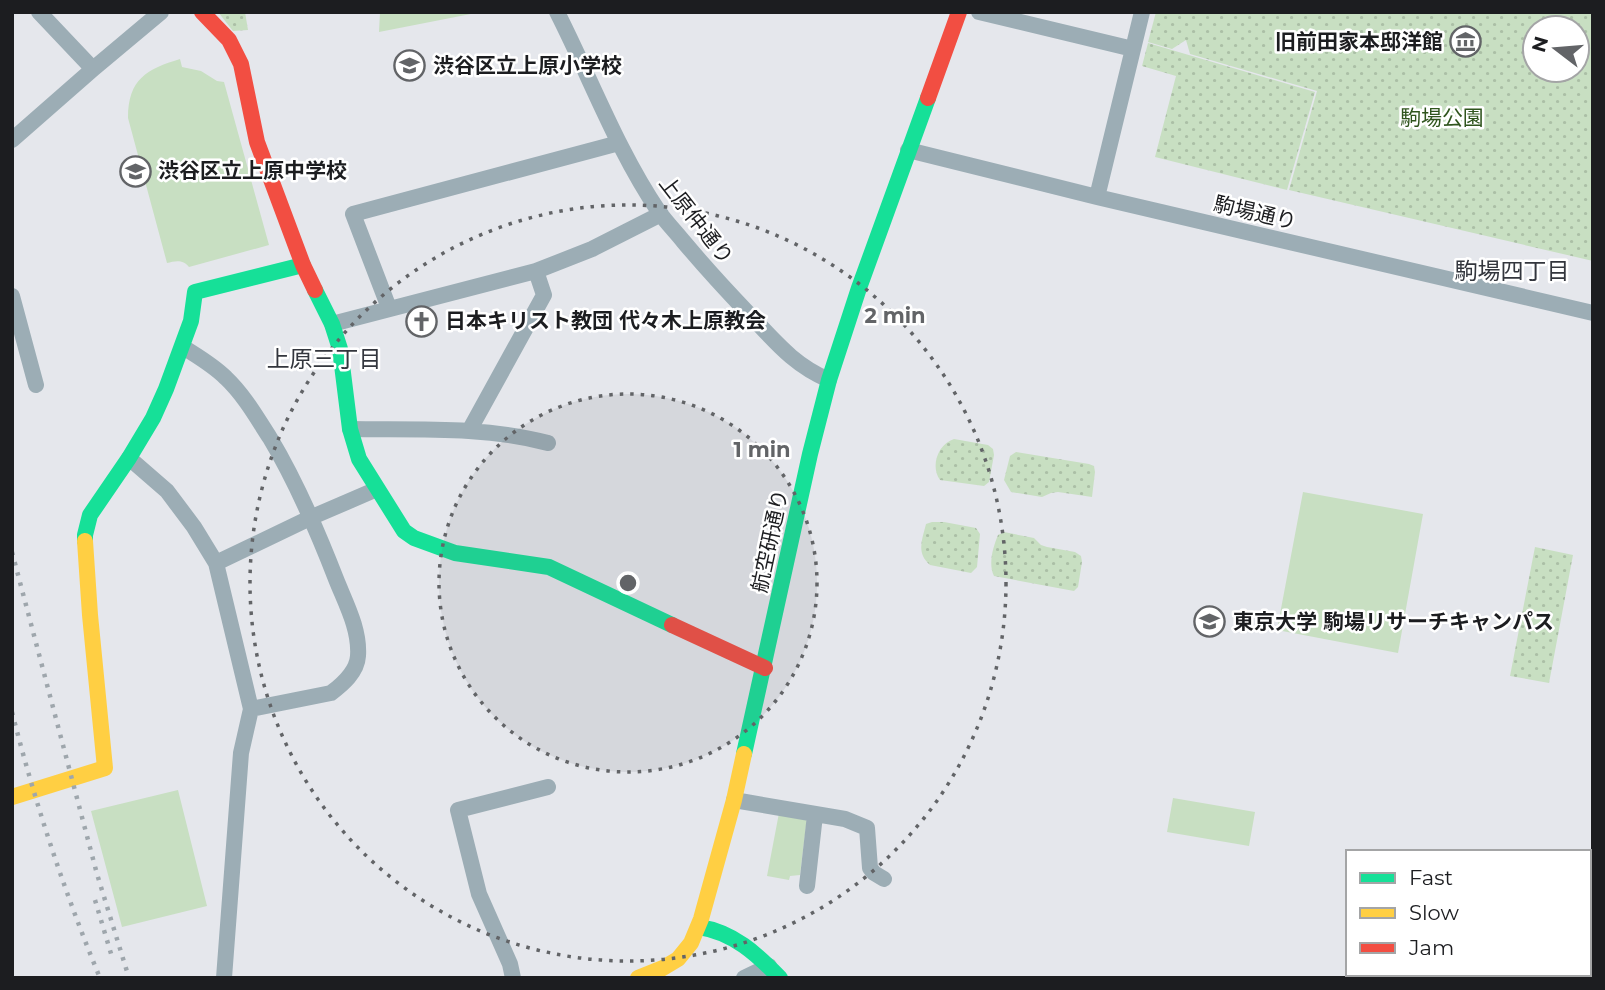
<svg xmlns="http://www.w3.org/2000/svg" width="1605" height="990" viewBox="0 0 1605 990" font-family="Montserrat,'Noto Sans JP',sans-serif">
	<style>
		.green { fill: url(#green-dots); fill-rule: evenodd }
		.pitch { fill: #c8dfc2 }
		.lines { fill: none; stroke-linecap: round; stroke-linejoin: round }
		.street { stroke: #9cadb5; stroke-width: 16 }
		.fast { stroke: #16e098; stroke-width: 16 }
		.slow { stroke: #ffcf43; stroke-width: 16 }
		.jam { stroke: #f24e42; stroke-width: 16 }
		.rail { stroke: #9ea6ac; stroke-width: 4.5; stroke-dasharray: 3.5 7; stroke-linecap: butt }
		.ring { fill: none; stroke: #626467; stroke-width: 3.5; stroke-dasharray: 3.5 7 }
		.labels { text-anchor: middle; stroke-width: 5; stroke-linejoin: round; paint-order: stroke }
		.poi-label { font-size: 21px; font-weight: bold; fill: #1c1d20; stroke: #fff; text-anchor: start }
		.park-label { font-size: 21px; fill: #2f541d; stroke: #fff }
		.street-label { font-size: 21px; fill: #1c1d20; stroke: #fff }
		.neighbourhood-label { font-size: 23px; fill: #33363d; stroke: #fff }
		.centre { fill: #626467; stroke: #fff; stroke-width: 3.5 }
		.ring-label { font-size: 21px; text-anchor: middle; font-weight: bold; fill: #626467; stroke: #fff; stroke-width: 5; stroke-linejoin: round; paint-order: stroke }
	</style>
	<defs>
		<pattern id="green-dots" width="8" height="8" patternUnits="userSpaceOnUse" patternTransform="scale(1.75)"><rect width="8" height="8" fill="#c8dfc2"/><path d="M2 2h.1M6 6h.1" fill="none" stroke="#abbfa6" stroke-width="1.8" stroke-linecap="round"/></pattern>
	</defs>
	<rect width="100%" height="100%" fill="#e5e7ec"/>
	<path class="green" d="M218,12H245L248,30L233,31Z
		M1156,12H1593V261L1289,190L1317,91L1190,54L1186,40L1172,49L1148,42ZM1535,28H1577V70H1535Z
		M1148,43L1315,92L1287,190L1155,157L1176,76L1142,66Z
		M954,439L988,445L993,449L994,455L989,482L984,486L940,480C930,466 938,444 954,439Z
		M1016,452L1089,464L1094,466L1095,472L1092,497L1058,492L1051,493L1042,497L1011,492L1004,480L1010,456Z
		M932,522H944L976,528L980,534L977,567L971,573L930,565C916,553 922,540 926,524Z
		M1004,532L1034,538L1041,545L1047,547L1075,552L1081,556L1082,562L1078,587L1074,591L994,576C988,564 993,547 998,535Z
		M1535,547L1573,555L1549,683L1510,676Z"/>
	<path class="pitch" d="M380,12H481L379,32Z
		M180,59L182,67L201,71L217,81L224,82L269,245L189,267C183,259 175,261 167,263L128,118C128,79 147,69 180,59Z
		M1303,492L1423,514L1398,653L1277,630Z
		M178,790L207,906L122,927L91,811Z
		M1173,798L1255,812L1249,846L1167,832Z
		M779,813L807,818L800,875L790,876L789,880L767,876Z"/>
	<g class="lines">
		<path class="street" d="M39,12L93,69
			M557,12C591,79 617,150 659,212C666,222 675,231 683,241C704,266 725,289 747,312C774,340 793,365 829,380
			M979,12L1133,49
			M12,140L93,69L161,12
			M908,150L1097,197L1593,313
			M1097,197L1142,12
			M12,296L36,385
			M389,308L353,214L619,143
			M332,324L536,271L592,249L661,214
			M183,347C197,356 213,365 226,378C244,395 257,418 270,438C297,483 317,530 336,579C345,602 360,629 358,656C357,672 343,684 331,693L251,709
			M350,429C416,430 484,426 548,443
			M469,431L544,295L536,271
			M129,458L167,491L194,527L216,563L251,709L241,753L224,978
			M216,563L312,517L377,489
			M734,800L845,819L867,828L870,868L874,873L884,879
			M807,886L815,815
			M513,978L510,964L479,894L458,810L548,787
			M744,978L769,966"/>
		<path class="fast" d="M315,290L332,324L340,349L350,429L359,459L404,531L414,538L455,553L549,567L672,625
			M85,541V535L90,515L129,458L153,418L166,389L191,321L195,292L303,265
			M744,754L810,454L829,380L859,288L928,98
			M699,927C733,932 757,954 780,978"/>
		<path class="slow" d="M12,797L105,768L90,615L85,541
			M638,978L663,968L678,959L691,943L701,919L734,800L744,754"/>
		<path class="jam" d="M202,12L229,40L241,64L257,142L303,265L315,290
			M928,98L959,12
			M672,625L765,668"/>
		<path class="rail" d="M12,552L97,874L129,978
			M12,712C35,803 64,891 100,978
			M95,900L112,957"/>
	</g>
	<circle cx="628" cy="583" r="189" fill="#626467" fill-opacity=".12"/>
	<g class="ring">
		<circle cx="628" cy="583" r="189"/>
		<circle cx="628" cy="583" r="378"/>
	</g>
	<defs>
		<symbol id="museum-ring" viewBox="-11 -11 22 22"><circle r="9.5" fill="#fff" stroke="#626467" stroke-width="1.5"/><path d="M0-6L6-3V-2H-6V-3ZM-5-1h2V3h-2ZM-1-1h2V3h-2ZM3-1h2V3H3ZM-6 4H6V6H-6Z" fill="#626467"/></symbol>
		<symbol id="school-ring" viewBox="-11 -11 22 22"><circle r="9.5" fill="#fff" stroke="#626467" stroke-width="1.5"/><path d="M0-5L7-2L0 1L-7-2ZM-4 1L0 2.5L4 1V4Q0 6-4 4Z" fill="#626467"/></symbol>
		<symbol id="church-ring" viewBox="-11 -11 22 22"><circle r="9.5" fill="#fff" stroke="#626467" stroke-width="1.5"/><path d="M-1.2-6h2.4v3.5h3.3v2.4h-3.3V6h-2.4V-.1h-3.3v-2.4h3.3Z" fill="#626467"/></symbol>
		<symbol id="university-ring" viewBox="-11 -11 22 22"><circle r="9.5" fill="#fff" stroke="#626467" stroke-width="1.5"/><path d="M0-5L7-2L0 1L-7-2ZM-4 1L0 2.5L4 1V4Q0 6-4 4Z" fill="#626467"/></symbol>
	</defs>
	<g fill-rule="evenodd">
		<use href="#museum-ring" x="1448" y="24" width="35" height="35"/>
		<use href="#school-ring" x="392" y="48" width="35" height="35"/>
		<use href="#school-ring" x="118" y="154" width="35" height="35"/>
		<use href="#church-ring" x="404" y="304" width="35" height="35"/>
		<use href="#university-ring" x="1192" y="604" width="35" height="35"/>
	</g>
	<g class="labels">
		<g class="poi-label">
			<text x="1443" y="49" text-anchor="end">旧前田家本邸洋館</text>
			<text x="433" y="73">渋谷区立上原小学校</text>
			<text x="158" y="178">渋谷区立上原中学校</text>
			<text x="445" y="328">日本キリスト教団 代々木上原教会</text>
			<text x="1233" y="629">東京大学 駒場リサーチキャンパス</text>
		</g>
		<g class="park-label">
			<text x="1442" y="125">駒場公園</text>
		</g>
		<g class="street-label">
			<text transform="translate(1255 213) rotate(13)" y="7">駒場通り</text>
			<text transform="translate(696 220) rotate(52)" y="7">上原仲通り</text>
			<text transform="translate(770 541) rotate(-78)" y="7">航空研通り</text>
		</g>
		<g class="neighbourhood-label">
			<text x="1512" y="279">駒場四丁目</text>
			<text x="324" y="367">上原三丁目</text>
		</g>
	</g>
	<circle cx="628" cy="583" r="10" class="centre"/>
	<g class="ring-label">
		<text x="895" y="323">2 min</text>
		<text x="762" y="457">1 min</text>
	</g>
	<rect width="1605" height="990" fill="none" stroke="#1c1d20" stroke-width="28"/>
	<rect x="1346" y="850" width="245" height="126" fill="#ffffff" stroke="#a4a5a6" stroke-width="2"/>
	<rect x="1360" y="873" width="35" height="10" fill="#16e098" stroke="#a4a5a6" stroke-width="2"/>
	<text x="1409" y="885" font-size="21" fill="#1c1d20">Fast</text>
	<rect x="1360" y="908" width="35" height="10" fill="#ffcf43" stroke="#a4a5a6" stroke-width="2"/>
	<text x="1409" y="920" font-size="21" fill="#1c1d20">Slow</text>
	<rect x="1360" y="943" width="35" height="10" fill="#f24e42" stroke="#a4a5a6" stroke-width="2"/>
	<text x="1409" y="955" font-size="21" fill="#1c1d20">Jam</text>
	<g transform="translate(1556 49) rotate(286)"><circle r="33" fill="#ffffff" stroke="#a4a5a6" stroke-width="2"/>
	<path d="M0-5L12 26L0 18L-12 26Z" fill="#626467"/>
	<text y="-10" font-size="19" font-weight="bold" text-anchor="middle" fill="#1c1d20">N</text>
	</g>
</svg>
